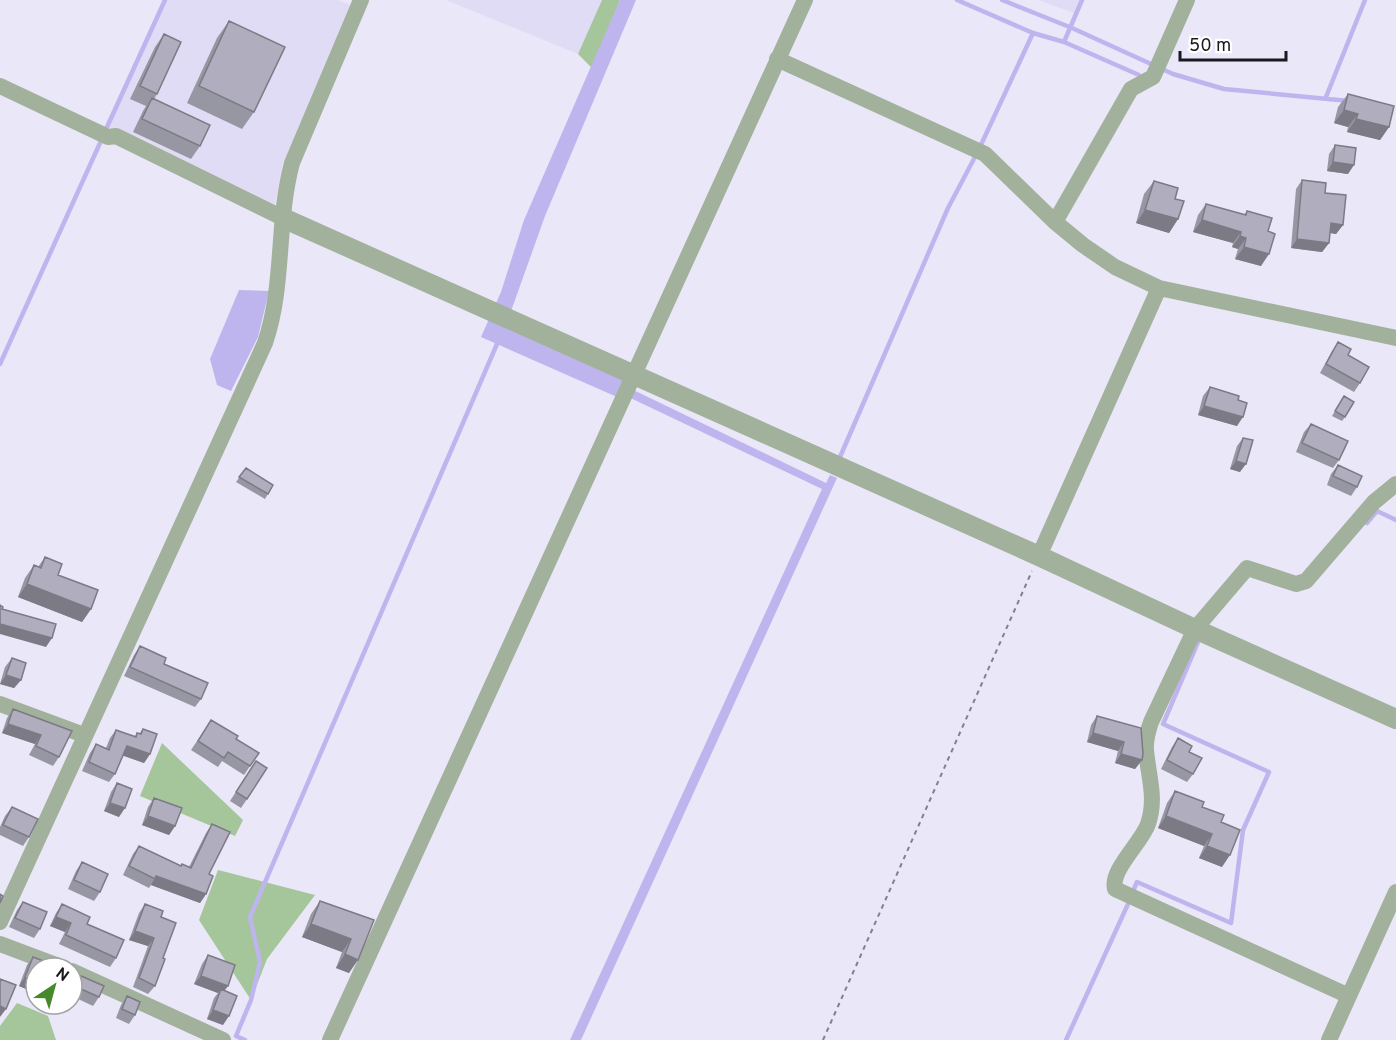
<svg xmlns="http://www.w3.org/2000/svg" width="1396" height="1040" viewBox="0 0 1396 1040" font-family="Overpass,sans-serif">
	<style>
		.built { fill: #e0dcf5 }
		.green { fill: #a5c59b }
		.water { fill: #beb5ee }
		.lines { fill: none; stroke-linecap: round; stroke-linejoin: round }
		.stream { stroke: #beb5ee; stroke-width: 4.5 }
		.path { stroke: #81808b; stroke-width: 2; stroke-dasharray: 4.5 4.5; stroke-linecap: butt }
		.minor { stroke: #a1b19b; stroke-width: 16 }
		.tertiary { stroke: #a1b19b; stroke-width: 20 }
		.wall { fill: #9796a3 }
		.shaded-wall { fill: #7b7a85 }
		.building { fill: #b0aebe; stroke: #7b7a85; stroke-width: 1.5 }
	</style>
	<rect width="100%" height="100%" fill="#e9e7f8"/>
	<path class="built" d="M165,0H338L350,5L282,166L275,205L107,127Z
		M446,0H602L578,54Z
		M1039,0H1082L1076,14Z"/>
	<path class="green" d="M602,0H620L592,68L578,54Z
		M162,743L243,820L235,836L140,796Z
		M218,870L315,895L267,959L251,1000L199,920Z
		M17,1003L48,1016L56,1040H0V1026Z"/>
	<path class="water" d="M620,0H636L545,216L505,328L624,381L623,385L826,483L830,475L837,478L581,1040H570L822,489L620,393L617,397L481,337L501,292L524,220Z
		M239,290L269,291L258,337L231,391L217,385L210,359Z"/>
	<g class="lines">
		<path class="stream" d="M957,0L1033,33
			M1002,0L1072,28L1173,74L1224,89L1349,101
			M1064,42L1139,75
			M1326,97L1365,0
			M107,127L165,0
			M980,147L1033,33L1064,42L1082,0
			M0,364L100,143
			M840,457L948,208L976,155
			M1367,523L1377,511L1396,520
			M1134,889L1137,882L1231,923L1243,830L1269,772L1163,724L1198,642
			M245,1040L236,1036L251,1000L260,962L250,917L497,344
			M1066,1040L1128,904"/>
		<path class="path" d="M823,1040L1032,571"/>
		<path class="minor" d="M777,59L985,154L1055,222L1083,245L1115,267L1159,288L1396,338
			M0,86L108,137L116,136L283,218
			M1055,222L1131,89L1153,77L1187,0
			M1039,556L1159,288
			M0,704L84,735
			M0,922L265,343C285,284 276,223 292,163L361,0
			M0,944L64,968
			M72,971L223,1040
			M1349,996L1115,889C1110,870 1142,842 1148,824C1157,798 1148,775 1146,750C1145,740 1148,731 1151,722L1195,629L1247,568L1296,584L1306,581L1374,502L1396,484
			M330,1040L805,0
			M1329,1040L1396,892"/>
		<path class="tertiary" d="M283,218L1039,556L1195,629L1396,719"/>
	</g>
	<path class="wall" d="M229,21L254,112L242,129L187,103L217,38Z
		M164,34L157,94L154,99L200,146L191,159L133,132L143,111L146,106L130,99L155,47Z
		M1348,94L1389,127L1380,140L1347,132L1348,127L1334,123L1338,107Z
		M1335,145L1348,174L1327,171L1329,154Z
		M1302,180L1343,225L1336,234L1330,233L1329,243L1322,252L1291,248L1296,189Z
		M1154,181L1175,199L1178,219L1169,233L1136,223L1144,194Z
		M1206,204L1244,215L1247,211L1268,231L1261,266L1235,259L1238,249L1232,247L1233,243L1193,232L1198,215Z
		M1338,342L1348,355L1360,383L1354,392L1320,373L1332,351Z
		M1210,387L1238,400L1237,426L1198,415L1203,396Z
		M1344,396L1345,417L1342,421L1332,416Z
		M1311,424L1339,460L1333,468L1296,452L1304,432Z
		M1243,438L1240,472L1230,469L1237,446Z
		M1338,465L1357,487L1351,496L1327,485L1331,474Z
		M246,468L273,485L265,499L236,482Z
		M45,557L58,575L91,609L82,622L18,597L25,578L34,565L38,567Z
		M140,646L164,664L201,699L195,707L124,676L134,655Z
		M12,658L21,680L14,688L0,684L5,667Z
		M13,709L59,757L53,766L29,755L35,744L2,733L7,718Z
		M1097,716L1142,760L1135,769L1115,763L1118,751L1087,742L1091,725Z
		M211,720L236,739L259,753L244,775L222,761L218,767L191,750Z
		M143,729L150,754L144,763L123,755L115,774L109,782L82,771L90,753L96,744L106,748L110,738L116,730L135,736L137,733L139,734Z
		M1178,738L1189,752L1193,774L1187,782L1161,769L1172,747Z
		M256,761L247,799L241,808L230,801Z
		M117,783L119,817L104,811L111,792Z
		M1175,791L1202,807L1221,822L1222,867L1199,858L1204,846L1158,828L1167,803Z
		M154,798L175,826L169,835L142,825L148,807Z
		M12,807L29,837L23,846L0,835V827L5,816Z
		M212,824L209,874L206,894L200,903L151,885L149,888L123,875L133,854L139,846L181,866L189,867L206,833Z
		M82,862L100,892L94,901L68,889L76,871Z
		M320,901L374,920L349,973L336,968L342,952L302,937L311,914Z
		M23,902L40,929L34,938L9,927L17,910Z
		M62,904L87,924L116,958L110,967L59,944L65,932L50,926L56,913Z
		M145,904L161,917L163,958L155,986L148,994L133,987L148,946L129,940L139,913Z
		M208,955L224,991L223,1025L207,1019L214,998L218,993L194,984L202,964Z
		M33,957L36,968V993L19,986L27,965Z
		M72,972L99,997L93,1006L72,996Z
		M127,996L135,1015L129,1024L116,1018L121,1005Z"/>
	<path class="shaded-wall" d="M1344,110L1358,114L1348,127L1334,123Z
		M1356,119L1389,127L1380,140L1347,132Z
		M1333,162L1354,165L1348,174L1327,171Z
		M1145,210L1178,219L1169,233L1136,223Z
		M1202,220L1241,232L1233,243L1193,232Z
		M1331,223L1343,225L1336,234L1325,232Z
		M1240,236L1246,238L1238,249L1232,247Z
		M1297,239L1329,243L1322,252L1291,248Z
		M1244,247L1269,254L1261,266L1235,259Z
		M1204,406L1243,417L1237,426L1198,415Z
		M1236,461L1246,464L1240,472L1230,469Z
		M27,584L91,609L82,622L18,597Z
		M0,624L52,638L46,647L0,634Z
		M6,675L21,680L14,688L0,684Z
		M8,724L41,735L35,744L2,733Z
		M1093,733L1124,742L1118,751L1087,742Z
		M127,746L150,754L144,763L121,755Z
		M1121,754L1142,760L1135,769L1115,763Z
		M110,803L125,808L119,817L104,811Z
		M148,816L175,826L169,835L142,825Z
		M1166,816L1212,834L1204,846L1158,828Z
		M1207,846L1230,855L1222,867L1199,858Z
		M156,876L206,894L200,903L151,885Z
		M56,917L71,923L65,932L50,926Z
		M311,924L351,939L342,952L302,937Z
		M135,931L154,938L148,946L129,940Z
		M345,954L358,960L349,973L336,968Z
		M201,976L228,986L222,994L221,989L218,993L194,984Z
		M25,977L36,982V993L19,986Z
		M0,1006L6,1009L0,1017Z
		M213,1010L229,1016L223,1025L207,1019Z"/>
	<path class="building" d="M229,21L285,47L254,112L199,86Z
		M164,34L181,42L157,94L140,86Z
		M1348,94L1394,106L1389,127L1356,119L1358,114L1344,110Z
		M152,98L210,125L200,146L142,119Z
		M1335,145L1356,148L1354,165L1333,162Z
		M1302,180L1326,183L1325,193L1346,195L1343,225L1331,223L1329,243L1297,239Z
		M1154,181L1178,188L1175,199L1184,201L1178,219L1145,210Z
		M1206,204L1246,215L1247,211L1272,218L1268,231L1275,234L1269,254L1244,247L1246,238L1240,236L1241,232L1202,220Z
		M1338,342L1351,349L1348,355L1369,367L1360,383L1326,364Z
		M1210,387L1239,396L1238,400L1247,403L1243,417L1204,406Z
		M1344,396L1354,402L1345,417L1335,411Z
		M1311,424L1348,441L1339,460L1302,443Z
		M1243,438L1253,440L1246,464L1236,461Z
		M1338,465L1362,476L1357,487L1333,476Z
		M246,468L273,485L268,494L239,477Z
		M45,557L62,564L58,575L98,590L91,609L27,584L34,565L41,568Z
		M0,605L3,607L2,609L56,624L52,638L0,624Z
		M140,646L166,658L164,664L208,683L201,699L130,667Z
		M12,658L26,663L21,680L6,675Z
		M13,709L72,731L59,757L36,746L41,735L8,724Z
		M1097,716L1141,728L1143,754L1142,760L1121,754L1124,742L1093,733Z
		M211,720L238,736L236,739L259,753L250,766L228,752L224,758L198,741Z
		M143,729L157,734L150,754L127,746L115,774L89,762L96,744L109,750L116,730L136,737L137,733L141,734Z
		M1178,738L1192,746L1189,752L1202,758L1193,774L1167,760Z
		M256,761L267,768L247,799L236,792Z
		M117,783L132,789L125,808L110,803Z
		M1175,791L1204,802L1202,807L1224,815L1221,822L1240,830L1230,855L1207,846L1212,834L1166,816Z
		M154,798L182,808L175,826L148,816Z
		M12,807L38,819L29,837L3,825Z
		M212,824L230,832L209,874L213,876L206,894L156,876L155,879L129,866L139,846L181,866L182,864L191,868Z
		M82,862L108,874L100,892L74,880Z
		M0,894L3,896L0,903Z
		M320,901L374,920L358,960L345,954L351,939L311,924Z
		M23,902L47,912L40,929L15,918Z
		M62,904L90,917L87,924L124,940L116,958L66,935L71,923L56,917Z
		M145,904L163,911L161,917L176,923L163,958L165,959L155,986L139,978L154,938L135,931Z
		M208,955L235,965L228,986L201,976Z
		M33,957L61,968H36V982L25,977Z
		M72,972L104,986L99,997L72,985Z
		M0,979L16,985L6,1009L0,1006Z
		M221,989L237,996L229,1016L213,1010Z
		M127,996L140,1002L135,1015L122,1009Z"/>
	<g transform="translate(54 986) rotate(36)"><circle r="28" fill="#ffffff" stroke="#a3a3a5" stroke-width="1.5"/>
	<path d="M0-4.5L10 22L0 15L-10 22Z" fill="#46882a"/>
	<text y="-9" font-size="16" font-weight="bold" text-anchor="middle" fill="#19191e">N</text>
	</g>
	<path d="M1180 51v9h106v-9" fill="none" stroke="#19191e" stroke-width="3"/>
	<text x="1189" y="51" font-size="18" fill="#19191e" stroke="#ffffff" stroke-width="4.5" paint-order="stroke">50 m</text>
</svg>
